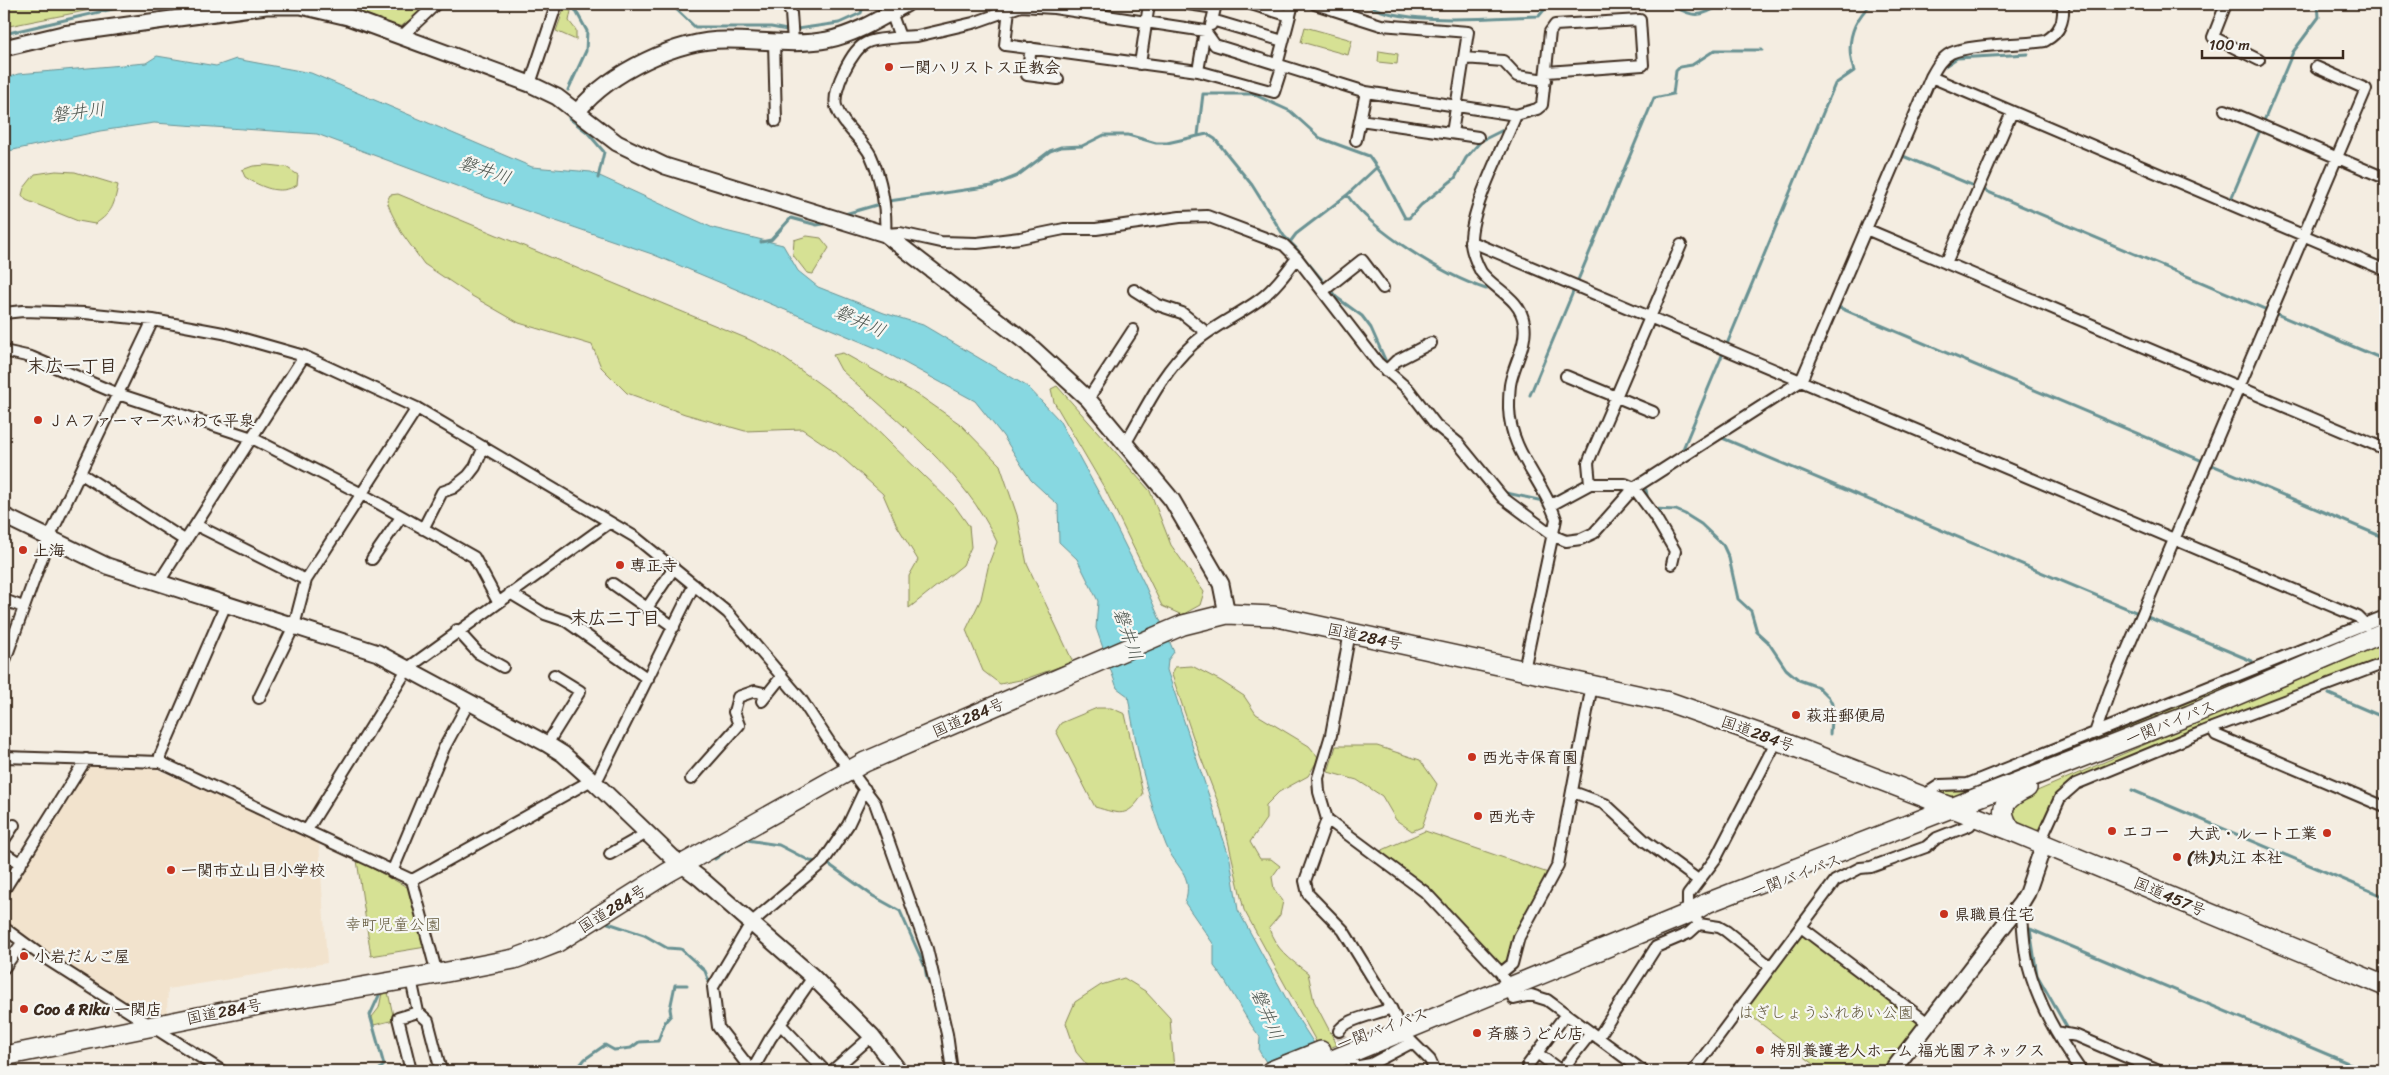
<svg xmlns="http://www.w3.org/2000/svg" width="2389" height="1075" viewBox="0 0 2389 1075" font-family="Sriracha,'Klee One',sans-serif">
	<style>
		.built { fill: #f2e3cd }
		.green { fill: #d6e194; stroke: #888659 }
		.water { fill: #87d8e1; stroke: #699293 }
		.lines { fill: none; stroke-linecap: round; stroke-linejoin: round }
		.stream { stroke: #699293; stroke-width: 3 }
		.street-tunnel { stroke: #cfc6ba; stroke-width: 10; stroke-dasharray: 10 5; stroke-linecap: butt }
		.street-casing { stroke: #3b2a1e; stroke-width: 14 }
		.secondary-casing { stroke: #3b2a1e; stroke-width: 19 }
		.highway-casing { stroke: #3b2a1e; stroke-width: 22 }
		.street { stroke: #f6f6f2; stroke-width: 10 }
		.secondary { stroke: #f6f6f2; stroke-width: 15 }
		.highway { stroke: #f6f6f2; stroke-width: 19 }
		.poi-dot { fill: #c8321e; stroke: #f6f6f2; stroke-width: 2 }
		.labels { text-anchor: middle; stroke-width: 4.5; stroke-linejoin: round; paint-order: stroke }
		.poi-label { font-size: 16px; font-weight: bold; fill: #3b2a1e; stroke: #f6f6f2; text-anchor: start }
		.street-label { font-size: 16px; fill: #3b2a1e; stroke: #f6f6f2 }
		.park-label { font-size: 16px; fill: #62583c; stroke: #f6f6f2 }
		.water-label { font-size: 18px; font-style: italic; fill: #4e564f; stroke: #f6f6f2 }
		.neighbourhood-label { font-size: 18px; font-weight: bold; fill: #3b2a1e; stroke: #f6f6f2 }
	</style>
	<rect width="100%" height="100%" fill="#f4ede1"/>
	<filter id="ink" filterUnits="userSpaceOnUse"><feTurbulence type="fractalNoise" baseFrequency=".02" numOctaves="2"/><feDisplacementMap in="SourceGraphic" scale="10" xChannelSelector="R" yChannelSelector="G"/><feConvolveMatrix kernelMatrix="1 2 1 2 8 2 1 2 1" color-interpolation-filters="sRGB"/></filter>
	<g filter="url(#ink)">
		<path class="built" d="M88,765L152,767L319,843L327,963L168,989L167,1012L147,1016L38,945L4,919V897Z"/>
		<path class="green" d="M4,4H120L4,27Z
			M347,4H431L399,28L357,10Z
			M564,9L571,11L569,21L576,30V40L556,31Z
			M1305,27L1352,40L1348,55L1301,42Z
			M1379,51L1398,54L1397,64L1378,62Z
			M267,165L286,167L298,175L297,185C280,196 261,187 245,177L242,170L253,166Z
			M56,171L75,172L118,185C114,205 113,212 95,224L78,221L26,200L22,195L24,188L35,174Z
			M398,194L748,339L778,354L856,410L954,505L969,526L971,547L963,565L909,608V576L918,560L896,524L883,494L836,452L802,429L745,431L685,414L627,393L601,367L592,345L519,323L472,296L424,264L401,232L391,212L387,201L390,195Z
			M807,236L821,238L829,248L813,274L807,273L793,255L794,240Z
			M843,353L920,396L960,424L1000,465L1017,515L1027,564L1073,662L1025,679L1000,684L983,671L966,630L981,599L989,563L997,542C966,473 896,420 841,370L833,355Z
			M1057,386L1150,491L1171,545L1204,592L1200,605L1182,615L1162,606L1105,489L1054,402L1051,389Z
			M2385,620V625L2188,709L1965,796H1942L1940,793L1942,790L1966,789L2297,658Z
			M2385,641V658L2334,676L2084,775L2065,788L2040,829L2034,832L2013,823L2011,805L2014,801Z
			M1192,666L1221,681L1244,696L1256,714L1309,746L1319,758L1308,776L1279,792L1266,805V819L1250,842L1260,859H1271L1280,866L1272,877L1274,889L1283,901L1280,915L1269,928C1275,949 1291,960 1308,973L1314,1001L1337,1045L1327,1049L1318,1045L1244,910L1221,810L1194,740L1172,675L1175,667Z
			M1097,708H1111L1125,714L1143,794C1127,819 1120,814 1095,807L1056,731L1061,723Z
			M1336,746H1377L1420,760L1437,784L1422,827L1412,831L1396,820L1382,796L1357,780L1328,772Z
			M1425,831L1551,874L1522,920L1509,961L1502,967L1378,852Z
			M357,860L409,888L426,947L371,956Z
			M1802,931L1923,1023L1886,1071H1823L1743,1010Z
			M1124,978L1145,991L1170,1018L1174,1071H1092L1076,1052L1066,1023L1075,1002L1101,985Z
			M388,992L394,1020L374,1025L372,1017L379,1008L382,993Z"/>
		<path class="water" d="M157,56L216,66L236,59L311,73L532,167L591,172L713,228L783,245L798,271L818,287L884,313L923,325L1028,387L1059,420L1100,495L1144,583L1174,652L1168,660L1167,670L1230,859L1238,910L1293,1011L1321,1054L1320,1071H1263L1266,1062L1259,1051L1260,1037C1242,1015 1232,988 1214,966V945L1185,903C1194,873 1176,869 1166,845C1147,798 1136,747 1128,696L1117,688L1096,628L1098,601L1077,559L1059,542L1058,505L1031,480L1003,436L975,401L883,351L652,254L486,197L317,134L154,123L100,131L4,152V79L18,74L146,63Z"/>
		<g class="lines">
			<path class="stream" d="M666,4L676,9L695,27H771L787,30
				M1367,4C1399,27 1499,17 1539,16L1549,4
				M1668,4C1694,16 1697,20 1722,4
				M797,29L839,23L861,13L864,4
				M4,34L134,4
				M1945,66L1957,58L2028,54
				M568,90L586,51L587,31L572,4
				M569,114V118L587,132L604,152L598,178
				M1198,135L1203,94H1253L1290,111L1320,138L1369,156L1383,176L1405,218H1409L1421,205L1455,178L1466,158L1481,141L1503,130
				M1903,156L2385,360
				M1347,195C1372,231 1443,275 1486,289
				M2231,199L2293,52L2319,17L2318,4
				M889,201L992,186L1017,176L1050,151L1061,147L1082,146L1104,135H1128L1156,143H1167L1207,134L1215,139L1252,185L1284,236L1295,247L1336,297L1362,316L1371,328L1387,364L1417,393
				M845,214L880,204
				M761,242L771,240L791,218L817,225L829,223
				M1290,242L1296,234L1347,195L1377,167
				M1838,307L2385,538
				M1727,344L1835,84L1854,71C1845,44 1852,22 1871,4
				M1809,375L1866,242
				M1530,395L1654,98L1673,94L1676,71L1680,67L1692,65L1715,50H1762
				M1720,437L2252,661
				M1680,456L1723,353
				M1613,479H1625L1634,482
				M1645,486L1643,487L1646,490L1648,500
				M1502,492L1543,501
				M1552,498L1586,480
				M1653,509L1676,510L1685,514L1701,524L1723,545L1729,558L1738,599L1751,611L1757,632L1768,642L1786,669L1799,680L1818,687L1829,698L1832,704L1830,734
				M2329,694L2385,718
				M2132,790L2385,897
				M715,859L733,846L747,840L779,845L810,861L827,863L873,896L900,911L925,967L927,979
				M608,923L644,935L667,948L681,949L705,971L710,984
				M2069,1031L2037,975L2030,929L2367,1071
				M378,1071L384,1065L370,1015L381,991
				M575,1071L585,1059L605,1045L614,1050L631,1048L639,1042L658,1041L665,1022L671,1015L670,1009L675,985H687"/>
			<path class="street-tunnel" d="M1339,1031L1349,1056"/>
			<defs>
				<path id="street" d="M786,4L791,13L793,42
					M888,4L900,37C890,39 875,38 866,43C852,49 832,90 836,106C842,126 862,138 871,156C881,178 887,209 885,234L900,233L941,242L977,243L1020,238L1064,229H1096L1180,217L1207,216L1284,245L1297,258L1378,363L1409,390L1436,425L1458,443L1503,498L1554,536L1566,541L1581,539L1594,533L1634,488L1801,381L1931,77C1936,68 1941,58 1951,53C1970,44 2020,45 2045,41C2061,32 2064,20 2063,4
					M1188,4L1215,8
					M1251,4L1290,16
					M1315,4L1381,25L1468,32L1452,133
					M2226,4L2213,37L2259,60
					M1009,9L1005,45L1198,71L1274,92L1282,67
					M1212,20L1283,41
					M1211,25L1216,4
					M401,37L436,4
					M900,37L917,36L973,23L1021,6L1054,8L1205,31L1215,45L1366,92L1516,115
					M774,41L776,121
					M1031,48L1027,75L1058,79
					M1464,58L1503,61L1517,76L1546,80
					M1140,64L1149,4
					M1277,65L1293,4
					M1198,71L1205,31
					M1931,77L2385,270
					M530,84L556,6L549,4
					M2225,110L2385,178
					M1360,120L1478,137
					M1356,140L1366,92
					M1866,229L2385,449
					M1470,241L2358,617L2366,625
					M1946,263L2012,112
					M1134,290L1158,305L1182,313L1207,333
					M1323,291L1362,260L1383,288
					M4,313L23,311L85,313L153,320L223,333L304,356L417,408L635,537L728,613L801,699L834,749L875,803L927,949L947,1034L952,1071
					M4,351L31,357L118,394L252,438L362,494L474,557L498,602
					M1386,371L1396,361L1431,343
					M1566,376L1653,412
					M1088,399L1133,330
					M1125,444C1145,410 1162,372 1192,345C1211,327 1237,316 1259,300C1274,289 1286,273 1297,258
					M80,473L186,541
					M1590,484L1588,463L1592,453L1681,245
					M1551,505L1590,484H1625L1634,488L1654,515L1675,551L1672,564
					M196,525L306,580
					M423,529L442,492L453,488L468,476L475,467L484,447
					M372,559L401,517
					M159,582L304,356
					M613,584L674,627
					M510,593L545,614L566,621L648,679
					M4,600L23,607
					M647,608L674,568
					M457,630L478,653L503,667
					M1350,632L1331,735L1318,778L1319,792L1327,819L1305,881L1308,894L1343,930L1391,1008L1402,1032L1430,1060L1435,1071
					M4,663L49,538L153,320
					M1524,670L1556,519C1543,480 1510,452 1509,408C1509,401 1509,393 1510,385C1513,365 1528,344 1524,323C1520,298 1495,290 1481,272C1477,265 1470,248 1471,240C1471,208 1503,147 1516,115L1537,109L1542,105L1550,32L1555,25L1640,20L1643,65L1547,72
					M259,698L294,626L306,580L417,408
					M762,701L782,676
					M2212,728L2216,735L2385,807
					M2095,733L2110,690L2366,89L2316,67
					M547,744L580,691L554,675
					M4,757L160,762L412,880L437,974
					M160,762V756L226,604
					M691,779L739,725L734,712L738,697L755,691L768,694
					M1573,792L1605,804L1645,841L1698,880
					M1923,796L1940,785L1968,784L2385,616
					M1327,819L1425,892L1501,973L1514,999L1531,995L1547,1000L1643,1071
					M307,830L408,668L609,523
					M4,840L14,825
					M2040,842L2060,798L2076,784L2212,728L2385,663
					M4,853L21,864
					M610,854L647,833
					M392,872L444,748L469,702
					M412,880L599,776L694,585
					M4,890L86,759
					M2021,903C2023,923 2023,945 2028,965C2038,1004 2058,1038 2081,1071
					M1801,927L1928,1023
					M4,928L42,956L222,1071
					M1771,967L1726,931L1719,927L1699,924L1688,906V895L1716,858L1777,740
					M4,968L22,943
					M1501,973L1512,964L1519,937L1558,865L1592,685
					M411,979L418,1012L428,1021L441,1071
					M780,1024L825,1071
					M1339,1031C1344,1019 1378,1014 1391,1008
					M2056,1032L2077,1036L2159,1071
					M1598,1038L1656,947L1689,933L1699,924
					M1537,1053L1561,1071L1591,1033
					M1351,1061L1354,1067L1371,1064L1411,1043
					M1528,1065L1566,1014
					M411,1071L398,1018L418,1012
					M752,1071L718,1027L713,987L751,923L823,862L848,825L865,789
					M752,1071L770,1039L813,977
					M832,1071L872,1036
					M1693,1071L1835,881L1860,868L1871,867L1926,847L1937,838L1970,825L1974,816"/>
				<path id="secondary" d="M4,48L63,34L266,6H301L348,17L530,84L557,97L617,143L665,166L885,234L1027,343L1088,399L1172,500L1221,584L1227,614
					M578,111C610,72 678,39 728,40C760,40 795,46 827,40C856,34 881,18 906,4
					M4,516L107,566L378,653L547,744L563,754L592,780L672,857L701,879L813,977L872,1036L899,1071
					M1892,1071L2021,903L2027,893L2044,844"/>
				<path id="highway" d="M2012,831C1995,809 2005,798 2027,788
					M4,1056L263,1004L437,974L514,959L533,952L556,943L667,873L865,762L1183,625L1227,614L1273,616L1669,702L1777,740L2012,831L2385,986
					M1271,1071L1321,1051
					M1306,1071L1692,912L1707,903L2190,715L2385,632"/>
			</defs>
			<use href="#street" class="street-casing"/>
			<use href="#secondary" class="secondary-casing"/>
			<use href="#highway" class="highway-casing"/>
			<use href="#street" class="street"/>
			<use href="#secondary" class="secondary"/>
			<use href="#highway" class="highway"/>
		</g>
	</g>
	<g class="poi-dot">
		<circle cx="889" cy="67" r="5"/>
		<circle cx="38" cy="420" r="5"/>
		<circle cx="23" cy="550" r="5"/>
		<circle cx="620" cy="565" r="5"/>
		<circle cx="1796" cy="715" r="5"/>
		<circle cx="1472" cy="757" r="5"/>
		<circle cx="1478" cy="816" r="5"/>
		<circle cx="2112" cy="831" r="5"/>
		<circle cx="2327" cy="833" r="5"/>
		<circle cx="2177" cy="857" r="5"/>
		<circle cx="171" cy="870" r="5"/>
		<circle cx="1944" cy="914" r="5"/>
		<circle cx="24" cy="956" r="5"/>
		<circle cx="24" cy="1009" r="5"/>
		<circle cx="1477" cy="1033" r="5"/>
		<circle cx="1760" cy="1050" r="5"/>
	</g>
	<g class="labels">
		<g class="poi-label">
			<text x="899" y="73">一関ハリストス正教会</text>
			<text x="48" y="426">ＪＡファーマーズいわて平泉</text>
			<text x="33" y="556">上海</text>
			<text x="630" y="571">専正寺</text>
			<text x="1806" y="721">萩荘郵便局</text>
			<text x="1482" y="763">西光寺保育園</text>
			<text x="1488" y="822">西光寺</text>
			<text x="2122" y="837">エコー</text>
			<text x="2317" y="839" text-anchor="end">大武・ルート工業</text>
			<text x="2187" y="863">(株)丸江 本社</text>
			<text x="181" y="876">一関市立山目小学校</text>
			<text x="1954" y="920">県職員住宅</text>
			<text x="34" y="962">小岩だんご屋</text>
			<text x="34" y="1015">Coo &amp; Riku 一関店</text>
			<text x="1487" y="1039">斉藤うどん店</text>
			<text x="1770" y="1056">特別養護老人ホーム 福光園アネックス</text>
		</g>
		<g class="street-label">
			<text transform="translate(1365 636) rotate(12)" y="6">国道284号</text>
			<text transform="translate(968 717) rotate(-23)" y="6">国道284号</text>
			<text transform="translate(2170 722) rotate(-22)" y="6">一関バイパス</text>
			<text transform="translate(1758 733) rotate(20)" y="6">国道284号</text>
			<text transform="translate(1796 875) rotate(-21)" y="6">一関バイパス</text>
			<text transform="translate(2170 896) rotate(23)" y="6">国道457号</text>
			<text transform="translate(612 908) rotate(-32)" y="6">国道284号</text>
			<text transform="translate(224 1011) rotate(-11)" y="6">国道284号</text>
			<text transform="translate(1382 1028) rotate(-20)" y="6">一関バイパス</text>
		</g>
		<g class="park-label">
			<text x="393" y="930">幸町児童公園</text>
			<text x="1826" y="1018">はぎしょうふれあい公園</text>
		</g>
		<g class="water-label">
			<text transform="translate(78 112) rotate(-7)" y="6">磐井川</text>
			<text transform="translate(485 170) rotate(19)" y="6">磐井川</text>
			<text transform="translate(860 321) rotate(24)" y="6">磐井川</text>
			<text transform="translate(1128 634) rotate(71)" y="6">磐井川</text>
			<text transform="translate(1267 1014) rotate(67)" y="6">磐井川</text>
		</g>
		<g class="neighbourhood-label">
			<text x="72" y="372">末広一丁目</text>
			<text x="615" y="624">末広二丁目</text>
		</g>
	</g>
	<rect width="2389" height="1075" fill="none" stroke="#f6f6f2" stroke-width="20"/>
	<rect x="10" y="10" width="2369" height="1055" fill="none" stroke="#3b2a1e" stroke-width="2" filter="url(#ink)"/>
	<path d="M2202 50v8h141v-8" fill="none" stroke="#3b2a1e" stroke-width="2.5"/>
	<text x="2209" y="50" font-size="15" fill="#3b2a1e" stroke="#f6f6f2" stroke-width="4" paint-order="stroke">100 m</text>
</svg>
